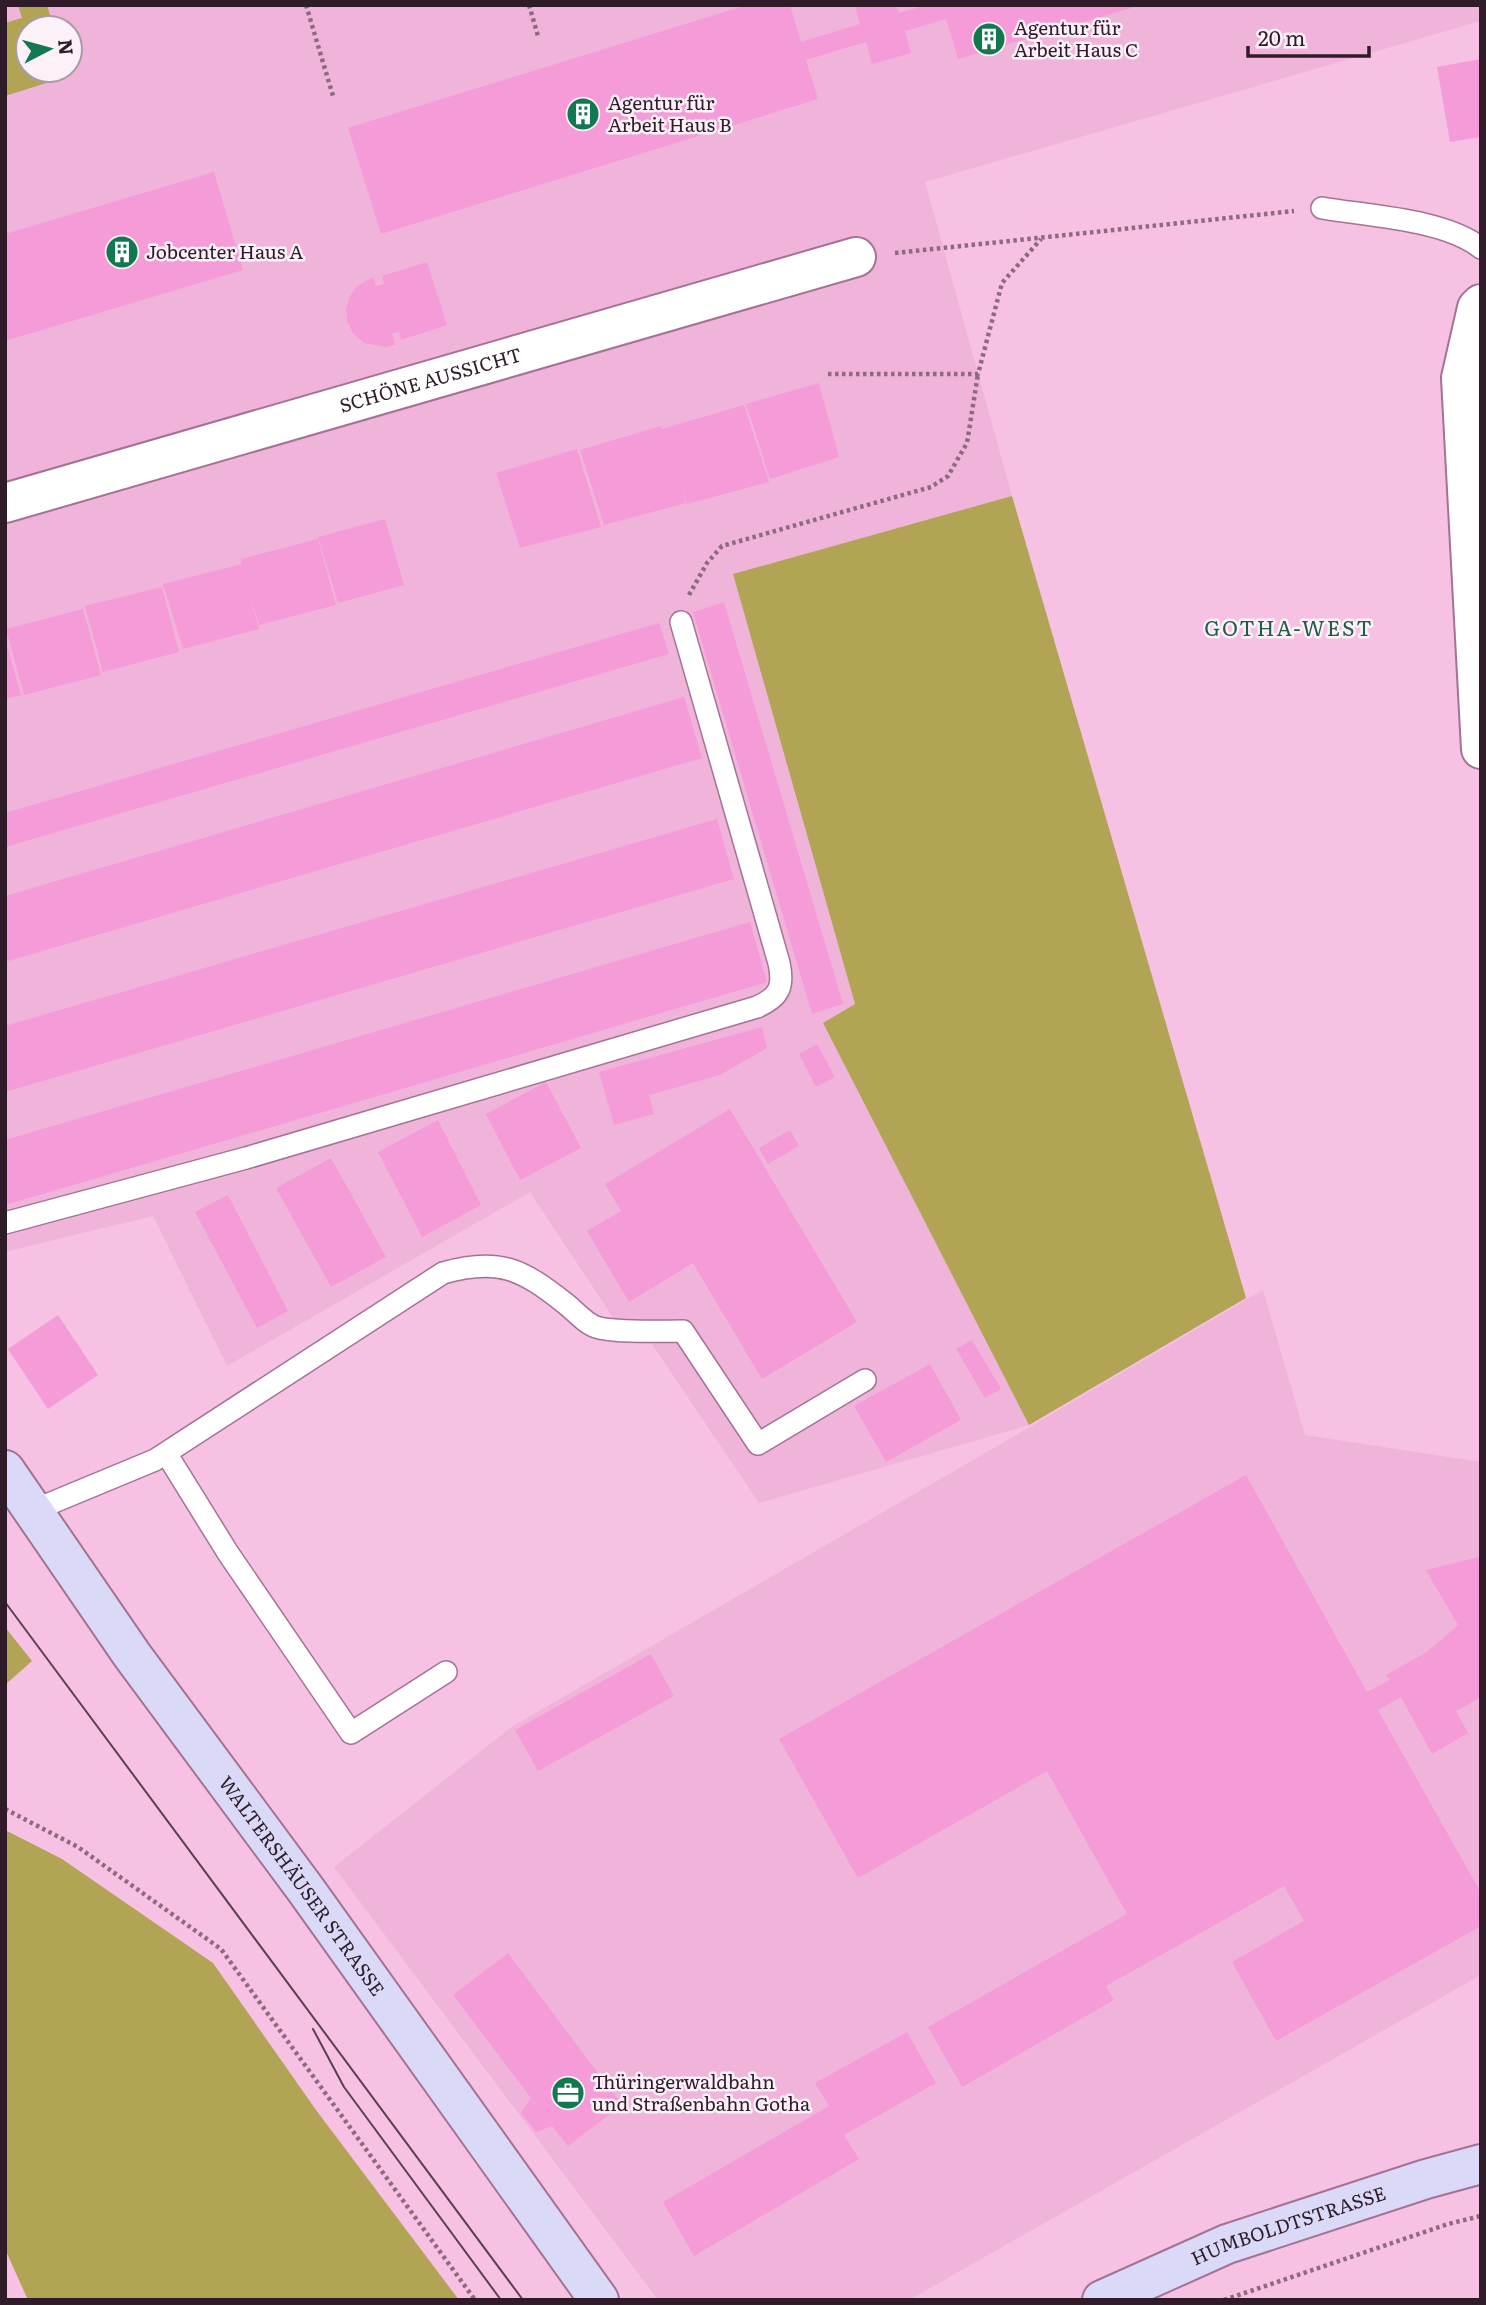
<svg xmlns="http://www.w3.org/2000/svg" width="1486" height="2305" viewBox="0 0 1486 2305" font-family="Literata,serif">
	<style>
		.built { fill: #f0b4da; fill-rule: evenodd }
		.green { fill: #b1a454 }
		.building { fill: #f59bd7 }
		.lines { fill: none; stroke-linecap: round; stroke-linejoin: round }
		.lane-casing { stroke: #a47393; stroke-width: 24 }
		.street-casing { stroke: #a47393; stroke-width: 42 }
		.secondary-casing { stroke: #a47393; stroke-width: 42 }
		.path { stroke: #8e6a81; stroke-width: 4.5; stroke-dasharray: 3.5 3.5; stroke-linecap: butt }
		.lane { stroke: #fff; stroke-width: 21 }
		.street { stroke: #fff; stroke-width: 38 }
		.secondary { stroke: #dadaf8; stroke-width: 38 }
		.tram { stroke: #5b4051; stroke-width: 2 }
		.labels { text-anchor: middle; stroke-width: 5; stroke-linejoin: round; paint-order: stroke }
		.poi-label { font-size: 19px; fill: #301c29; stroke: #fcf1f8; text-anchor: start }
		.street-label { font-size: 19px; fill: #301c29; stroke: #fcf1f8 }
		.neighbourhood-label { font-size: 21px; letter-spacing: 2px; fill: #1e5d41; stroke: #fcf1f8 }
	</style>
	<rect width="100%" height="100%" fill="#f7c1e3"/>
	<path class="built" d="M5,5H1481V21L925,182L1012,496L733,574L855,1004L823,1023L1029,1425L759,1503L652,1344L626,1337L530,1192L227,1366L153,1216L5,1252ZM28,28H70V70H28Z
		M1263,1290L1305,1435L1481,1462V1975L909,2300H658L334,1867L513,1726L1006,1441Z"/>
	<path class="green" d="M18,5H47L54,28H28V70H67L69,76L5,96V23L22,18Z
		M1012,496L1246,1298L1029,1425L823,1023L855,1004L733,574Z
		M5,1627L32,1661L5,1685Z
		M5,1830L62,1859L213,1963L316,2110L459,2300H28L5,2249Z"/>
	<path class="building" d="M747,5H790L801,42L860,24L855,5H896L899,13L926,5L1138,6L958,59L946,19L905,31L911,53L872,64L866,42L806,60L818,99L381,234L348,128Z
		M1481,59V137L1450,142L1437,67Z
		M214,172L243,270L5,341V234Z
		M427,262L447,325L401,340L399,332L392,334L395,345L385,347L364,343L353,333L347,321L346,309L350,296L356,287L373,277L376,286L384,284L382,276Z
		M819,383L839,457L770,479L746,404Z
		M744,405L769,482L687,504L679,480L686,503L604,525L580,450L661,426L662,429Z
		M577,449L601,527L520,548L496,473Z
		M385,519L404,585L338,603L318,537Z
		M318,539L336,605L259,625L248,588L259,629L183,649L163,584L242,564L241,559Z
		M162,587L179,652L103,672L85,606Z
		M724,602L843,1004L812,1014L693,612Z
		M83,609L101,675L24,695L6,629Z
		M659,623L669,654L5,847V813Z
		M5,638L21,695L5,699Z
		M684,697L702,758L5,962V896Z
		M717,819L734,879L5,1092V1026Z
		M750,922L767,982L5,1205V1140Z
		M762,1027L767,1048L720,1075L649,1095L654,1114L614,1125L599,1072Z
		M817,1044L835,1077L816,1087L799,1054Z
		M546,1082L581,1148L520,1180L486,1114Z
		M730,1109L857,1322L762,1379L693,1263L629,1302L587,1231L621,1211L605,1184Z
		M438,1120L481,1205L422,1237L378,1152Z
		M790,1130L799,1146L768,1164L759,1148Z
		M331,1158L386,1257L331,1287L276,1188Z
		M228,1195L288,1311L257,1328L195,1212Z
		M58,1315L98,1375L48,1409L8,1349Z
		M972,1340L1001,1389L985,1398L956,1349Z
		M930,1364L961,1420L886,1462L854,1406Z
		M1246,1475L1367,1692L1390,1680L1386,1675L1427,1652L1458,1625L1426,1570L1479,1557L1481,1560V1697L1456,1711L1468,1733L1432,1754L1401,1697L1378,1710L1481,1893V1926L1276,2041L1232,1962L1304,1921L1284,1886L1106,1986L1114,2000L962,2087L928,2027L1127,1914L1047,1771L858,1878L779,1739Z
		M651,1654L674,1696L538,1771L515,1730Z
		M508,1953L622,2105L568,2146L552,2126L536,2132L521,2113L531,2098L453,1995Z
		M907,2032L936,2083L844,2135L859,2159L694,2256L663,2202L829,2106L815,2083Z"/>
	<g class="lines">
		<defs>
			<path id="lane" d="M1322,208C1368,216 1444,219 1481,248
				M5,1223L246,1158L757,1007C780,997 784,986 779,963L681,622
				M166,1453L228,1553L351,1733L446,1672
				M32,1511L155,1460L443,1273C499,1257 522,1269 566,1304C575,1311 586,1324 596,1327C615,1333 661,1331 683,1331L758,1444L865,1380"/>
			<g id="street">
				<path d="M1481,304L1477,308L1461,378L1481,749"/>
				<path id="s1" d="M5,503L856,257"/>
			</g>
			<g id="secondary">
				<path id="s2" d="M5,1470L132,1655L306,1890L599,2300"/>
				<path id="s3" d="M1102,2300L1227,2244L1426,2179L1481,2164"/>
			</g>
		</defs>
		<use href="#lane" class="lane-casing"/>
		<use href="#street" class="street-casing"/>
		<use href="#secondary" class="secondary-casing"/>
		<path class="path" d="M306,5L333,96
			M529,5L538,36
			M895,253L1294,211
			M828,374H978L1002,283L1041,239
			M689,595L707,563L722,546L931,487L948,476L967,443L978,374
			M5,1809L78,1847L221,1949L475,2300
			M1224,2300L1448,2224L1481,2216"/>
		<use href="#lane" class="lane"/>
		<use href="#street" class="street"/>
		<use href="#secondary" class="secondary"/>
		<path class="tram" d="M5,1602L523,2300
			M313,2029L344,2087L501,2300"/>
	</g>
	<defs>
		<symbol id="building-disc" viewBox="-11 -11 22 22"><circle r="9.5" fill="#127850" stroke="#fcf1f8"/><path d="M-4-6H4V6H1V3H-1V6H-4ZM-2.5-4.3h1.7v1.8h-1.7ZM.8-4.3h1.7v1.8H.8ZM-2.5-1h1.7V.8h-1.7ZM.8-1h1.7V.8H.8Z" fill="#fff"/></symbol>
		<symbol id="office-disc" viewBox="-11 -11 22 22"><circle r="9.5" fill="#127850" stroke="#fcf1f8"/><path d="M-6-3h4V-5.5h4V-3h4V5H-6ZM-1-4.5V-3h2v-1.5ZM-6 0V1H6V0Z" fill="#fff"/></symbol>
	</defs>
	<g fill-rule="evenodd">
		<use href="#building-disc" x="970" y="20" width="38" height="38"/>
		<use href="#building-disc" x="564" y="95" width="38" height="38"/>
		<use href="#building-disc" x="103" y="233" width="38" height="38"/>
		<use href="#office-disc" x="549" y="2074" width="38" height="38"/>
	</g>
	<g class="labels">
		<g class="poi-label">
			<text x="1014" y="35">Agentur für<tspan x="1014" dy="22">Arbeit Haus C</tspan></text>
			<text x="608" y="110">Agentur für<tspan x="608" dy="22">Arbeit Haus B</tspan></text>
			<text x="146" y="259">Jobcenter Haus A</text>
			<text x="592" y="2089">Thüringerwaldbahn<tspan x="592" dy="22">und Straßenbahn Gotha</tspan></text>
		</g>
		<g class="street-label">
			<text dy="7" stroke="none"><textPath href="#s1" startOffset="443">SCHÖNE AUSSICHT</textPath></text>
			<text dy="7" stroke="none"><textPath href="#s2" startOffset="511">WALTERSHÄUSER STRASSE</textPath></text>
			<text dy="7" stroke="none"><textPath href="#s3" startOffset="201">HUMBOLDTSTRASSE</textPath></text>
		</g>
		<g class="neighbourhood-label">
			<text x="1289" y="636">GOTHA-WEST</text>
		</g>
	</g>
	<rect width="1486" height="2305" fill="none" stroke="#301c29" stroke-width="14"/>
	<g transform="translate(49 49) rotate(84)"><circle r="33" fill="#fcf1f8" stroke="#aa9ca5" stroke-width="2"/>
	<path d="M0-5L12 26L0 18L-12 26Z" fill="#127850"/>
	<text y="-10" font-size="19" font-weight="bold" text-anchor="middle" fill="#301c29">N</text>
	</g>
	<path d="M1248 46v10h121v-10" fill="none" stroke="#301c29" stroke-width="3.5"/>
	<text x="1258" y="46" font-size="21" fill="#301c29" stroke="#fcf1f8" stroke-width="5" paint-order="stroke">20 m</text>
</svg>
